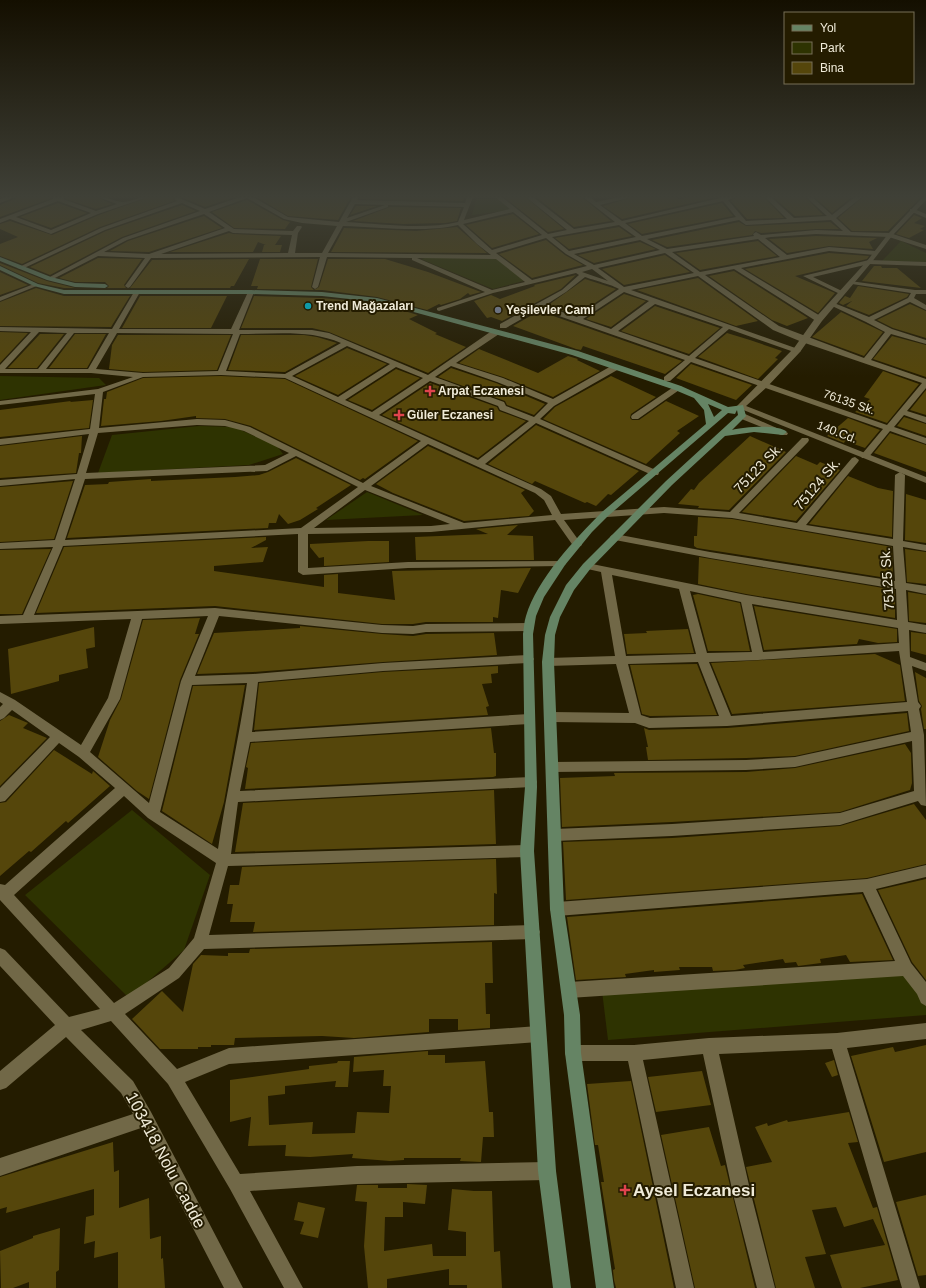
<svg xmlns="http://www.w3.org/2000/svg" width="926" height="1288" viewBox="0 0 926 1288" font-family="Arial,sans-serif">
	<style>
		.green { fill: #2e3301 }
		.building { fill: #55460b }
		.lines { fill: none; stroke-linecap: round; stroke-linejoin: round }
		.minor { fill: #716847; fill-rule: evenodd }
		.tertiary { fill: #716847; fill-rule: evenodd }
		.secondary { fill: #658464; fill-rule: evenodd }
		.culture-dot { fill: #0f9aa8; stroke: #241c00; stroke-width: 1.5 }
		.worship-dot { fill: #6b7280; stroke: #241c00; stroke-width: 1.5 }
		.health-dot { fill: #e0444e; stroke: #241c00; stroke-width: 1.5 }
		.labels { text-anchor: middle; stroke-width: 4; stroke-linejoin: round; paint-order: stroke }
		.far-poi-label { font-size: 12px; font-weight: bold; fill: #f0ebd8; stroke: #241c00; text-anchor: start }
		.far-street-label { font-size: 12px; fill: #f0ebd8; stroke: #241c00 }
		.street-label { font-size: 14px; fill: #f0ebd8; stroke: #241c00 }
		.near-street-label { font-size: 17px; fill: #f0ebd8; stroke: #241c00 }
		.near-poi-label { font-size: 17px; font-weight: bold; fill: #f0ebd8; stroke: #241c00; text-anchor: start }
	</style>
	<rect width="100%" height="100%" fill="#241c00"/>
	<path class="green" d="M477,197H494L512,210L472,215Z
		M901,241L926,253V262L882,261Z
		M425,258H499L527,280L493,289L421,259Z
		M0,376L99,378L106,385L0,400Z
		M199,426L234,427L277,446L283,454L249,465L98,473L112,435Z
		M367,492L423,515L326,520Z
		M132,810L210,875L184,950L129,998L25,895Z
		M911,972L926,999V1015L608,1040L602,991Z"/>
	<path class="building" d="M19,197H52V198L0,217V205Z
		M67,197H97L112,204L96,209L66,199Z
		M149,197H174L173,199L174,201L100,227L22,264L0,256V244L18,237L0,229V224L10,221L52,235L99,215Z
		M181,197H235L205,207Z
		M256,197H351L338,220L288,216Z
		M360,197H464L463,201L360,199Z
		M504,197H525L564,229L548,232Z
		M536,197H582L611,221L574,227Z
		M633,197H675L679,199L692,197H717L622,219L603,206Z
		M737,197H764L784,218L747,219L731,201Z
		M773,197H805L823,215L795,216Z
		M814,197H852L832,213Z
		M863,197H921L888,231H852L838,218Z
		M247,200L283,220L290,222L285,229L234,228L212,212Z
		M58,203L87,213L51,228L20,217Z
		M722,203L733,216L642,234L628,224Z
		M182,205L196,211L122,237L50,275L30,267L106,231Z
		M356,206H377L350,215Z
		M390,207L461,208L457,221L445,223L403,224L353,221Z
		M513,214L539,234L492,248L466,225Z
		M914,215L922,218L914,223L925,226L920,229L924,230L909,238L896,234Z
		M204,216L222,228L149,252L110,251L128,241Z
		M739,222L746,226L830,222L839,229H816L761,233L755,231L752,235L667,247L652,240Z
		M457,227L487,253L331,252L344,228L416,231Z
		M619,227L632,236L569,249L555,238Z
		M229,233L233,234L281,236L275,245H282L280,252H262L264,245H266L258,242L253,252H170Z
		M816,236L877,238L869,242L873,249L829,246L787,253L769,239Z
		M546,240L565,255L583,265L532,278L499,254Z
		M758,241L777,256L700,270L676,253Z
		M640,242L656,249L594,263L578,255Z
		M829,253L869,256L867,259L795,276L835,293L818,313L745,269Z
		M665,255L690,272L624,285L602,269Z
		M98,258L142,259L124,285L126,288H107L109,286L105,282H75L59,278Z
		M249,259L234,286H231L230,288H130L152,260Z
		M260,259H318L311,287L314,290L319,287L328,259H385L428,272L481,292L470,295L468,293L460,299L441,305L439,304L427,310L377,297L322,290L257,289L258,286H251Z
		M0,263L47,281L75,288H64L38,283L0,265Z
		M874,266H881L882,268H897L921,288L862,281Z
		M734,271L808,318L787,326L772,320L709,276Z
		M0,272L28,285L0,295Z
		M576,275L561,289L502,321L491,317L487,318L474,301L491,295L500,299L535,286L534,285Z
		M698,278L758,321L736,326L637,290Z
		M585,279L616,289L577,315L547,306Z
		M858,286L909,294L907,297L869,315L846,306L852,301L843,305L839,303L845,296L850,298Z
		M36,288L64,296H130L111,327L0,326V302Z
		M624,294L646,301L611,327L586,319Z
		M140,296H227L211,328H122Z
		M254,296L322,298L377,303L418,315L409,319L437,333L435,334L466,347L428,373L329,332L312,328H241Z
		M910,304L926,311V338L893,328L877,320Z
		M655,306L720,328L689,354L621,331Z
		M539,311L682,361L665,374L583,346L581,350L576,349L513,326Z
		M841,312L883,332L864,356L812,337Z
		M0,332L28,333L0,363Z
		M727,333L750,340L782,351L775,358L778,359L758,379L698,357Z
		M40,334H64L37,368H8Z
		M75,334H106L87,368H49Z
		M118,335H231L217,370L143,372L109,369L112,345Z
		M241,335H304L317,337L337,343L285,372L228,370Z
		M892,336L926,345V377L873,359Z
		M347,348L387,364L338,395L295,376Z
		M479,349L538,373L568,356L578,359L577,360L600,371L553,397L503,377L459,363Z
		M691,364L752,385L736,400L676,378Z
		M451,368L496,383L545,404L534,415L507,405L505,401L438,377Z
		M396,369L420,378L372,410L348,400Z
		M883,371L919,384L887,423L855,412L870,399L864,397Z
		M221,376L285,379L418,441L365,479L363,478L360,480L251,426L225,419L196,418V416L161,421L101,426L104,399H106L107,392L143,378Z
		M611,376L656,397L631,414L630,418L632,420H639L666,401L699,416L677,431L680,433L646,464L543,419L555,407Z
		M430,383L497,407L499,411L526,421L478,458L382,415Z
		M926,390V415L910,410Z
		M93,400L89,428L0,437V410L71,401L70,402Z
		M904,417L926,424V436L897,426Z
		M848,418L880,430L865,448L845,441L844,443L827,436Z
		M536,425L639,471L611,495L608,494L596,506L587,502L585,503L535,481L532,484L488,464Z
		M890,433L926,445V472L874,453Z
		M82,436L81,453H79L76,473L0,478V446Z
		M750,436L786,452L729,510L698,508L699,506L678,504L691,489L694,490L699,483Z
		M428,446L525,490L521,493L534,511L529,516L464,521L393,493L376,484Z
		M796,456L817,465L820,462L840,470L796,521L742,512Z
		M296,458L351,485L316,508L318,509L300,520L288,524L279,514L276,523H269L268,528L67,538L85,485L108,484L109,482L151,479V481L235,477L259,475L268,472Z
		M848,476L878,488L893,491L892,537L809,524Z
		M73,481L54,539L0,542V487Z
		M906,494L926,500V543L905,540Z
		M698,517L732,519L892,547L893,579L697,548L694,546V536H697Z
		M518,525L507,535L533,536L534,560H416L415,537L488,534L476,529Z
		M266,537V540L251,548L268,547L263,562L214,566V571L324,587V575L338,574V593L395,600L392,571L531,568L518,593L501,590L498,618L493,617V622H426L413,624H382L215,606L36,613L64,547Z
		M368,541H389V562L324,566V557L319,558L310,547V544Z
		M51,549L22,614H0V550Z
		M905,549L926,552V584L907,582Z
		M699,557L895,590V618L746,594L698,584Z
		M908,592L926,595V623L909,621Z
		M698,594L740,603L750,651H708L693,595Z
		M754,606L897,629V642L878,643L859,639L857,644L764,650Z
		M200,618L195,634H199L180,680L149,799L137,791L98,757L110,720L121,699L143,620Z
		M300,626L382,634L413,636L426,634L494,633L497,655L383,662L253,672L197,674L214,633L300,628Z
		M94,627L95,647L86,649L88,668L59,675V681L11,694L8,649Z
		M688,629L694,653L627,654L624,634L647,633L646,631Z
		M911,632L926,634V655L911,651Z
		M875,654L900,665L905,701L732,714L711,663Z
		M697,664L717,715L650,716L642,714L630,665Z
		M498,666V673L491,674L492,683L482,684L489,706L486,707L488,715L254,730L259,683L383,672Z
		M915,672L926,678V729H924L921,709L922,706L919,701Z
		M245,685L224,802L212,844L162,811L193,686Z
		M907,713L909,731L795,756L746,758L648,760L646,747H648L644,728L649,730L727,728Z
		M9,715L28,723L23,728L47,738L0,786V721Z
		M491,728L494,753H496V776L493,777L245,789L248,768L246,767L251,743Z
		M905,744L911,753L912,783L910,790L840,812L672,822L562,827L560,778L615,776L614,773L746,772L795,768Z
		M54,750L92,774L93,771L110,786L68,823L66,821L31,852L29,851L0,876V803L6,802Z
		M494,790L496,844L235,852L243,803Z
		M914,804L926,820V864L867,878L566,900L563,842L672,838L840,826Z
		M496,859L497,894L494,893V925L253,932L255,922H230L233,904H227L230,885H239L242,867Z
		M926,879V980L912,962L878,890Z
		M862,894L893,960L850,962L846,955L820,959L821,963L798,966L796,962L785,963L783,959L743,965L745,968L735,970L713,971L712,967H679L680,970L654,972V970L625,974L626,977L576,980L567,917Z
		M492,942L493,983H485L486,1014H490V1028L458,1030V1019H429V1032L354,1038L322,1036L235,1038L234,1045H211V1047H198V1049H160L132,1019L162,991L183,1012L193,964L201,955L228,956V953H249L250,949Z
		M926,1045V1152L884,1162L851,1056L893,1047L895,1052Z
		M428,1051V1055H445V1063L485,1061L489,1112H493L494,1137H483L481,1162L460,1161L461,1158H404V1160L390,1161L352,1158L353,1154L310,1157L285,1156L286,1145L248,1146L251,1117L230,1122V1080L309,1069V1066L337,1063L338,1061H350L348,1087H335L336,1081L285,1086V1094L268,1096L269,1125L313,1122L312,1134L355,1133L357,1112L389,1113L391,1086H383L384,1070L353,1072L354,1057Z
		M834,1060L838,1075L832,1077L825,1063Z
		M702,1071L711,1105L656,1112L648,1077Z
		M631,1081L674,1288H616L614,1280L613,1270L615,1269L601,1182H604L598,1145H595L587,1084Z
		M849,1112L858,1142L848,1143L873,1208L877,1207L898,1280L860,1288H842L830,1255L885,1245L873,1219L844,1227L836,1207L812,1210L826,1254L805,1257L815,1288H776L746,1167L772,1162L755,1127L767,1123L768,1126L787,1120L788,1122Z
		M709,1127L721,1166L725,1165L755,1288H695L661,1135Z
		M113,1142L114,1172L119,1170V1208L149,1198L150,1239L161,1236V1259L163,1258L165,1288H118V1252L94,1258L95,1241L84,1244L86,1217L94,1215V1189L6,1213L7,1207L0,1209V1177Z
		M407,1184L427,1185L425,1204L403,1202V1217H385L384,1251L432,1244L433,1256H466V1232L448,1230L452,1189L474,1191H492L494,1252L500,1251L502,1288H467V1285H449V1269L387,1279V1288H368L364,1246L367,1202L355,1201L357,1185H378V1188H407Z
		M926,1195V1275L918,1276L896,1202Z
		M298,1202L325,1208L318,1238L300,1234L304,1222L294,1220Z
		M60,1228L59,1270L56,1272V1288H29V1282L13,1288H1L0,1251L33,1238V1236Z"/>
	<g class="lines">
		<path class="minor" d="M6,197H15L0,203V199Z
			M53,197H66L63,199L96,211L117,204L98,197C108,197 117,202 123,202C130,202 138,197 148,197L98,214L51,234L10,219L0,223V219L53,199ZM58,201L91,213L51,230L16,217Z
			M177,197L205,209L240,197H253L288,217L339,222L353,197H359L357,200L465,203L467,197H473L464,220L510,209L495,197H502L548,234L567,230L526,197H533L574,229L615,222L583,197H590L596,202L620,197H632L600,205L622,221L720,198L719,197H736L728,200L746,221L787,219L765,197H771L794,218L827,216L806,197H812L832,215L855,197H862L836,218L851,232L890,233L926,245V249L889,237L816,234L771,237L765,238L787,255L829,247L875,251L878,253L875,255L829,251L741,268L822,317V321H816L734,269L705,275L779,326L864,358L885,332L866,322L830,305V303H834L869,317L908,298L911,293L852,284L849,282L850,281L915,290H926V294H916L914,298L926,305V310L910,302L874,320L892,329L926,340V344L891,334L871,360L926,379V388L907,411L926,417V423L904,415L894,427L926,438V444L890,431L868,458H862L861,456L862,454L883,429L691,362L670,381H664V377L685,360L539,309L506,328H500V324L562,290L579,275L576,273L493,293L439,311L437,310V308L485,292L412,260V258L327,257L318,287L315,289L312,287L320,257L151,258L130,287L128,288L125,286L145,258L98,256L51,280L46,279L123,238L200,211L182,203L105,230L22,269L17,268L101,228L177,201L174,199ZM247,198L284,219L302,223L337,226L322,253H295L298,233L302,227L301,226H297L293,231L234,229L209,212ZM723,201L736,217L642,236L625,223ZM355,204L385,205L347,218ZM388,205L464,207L458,222C424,230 382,224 346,222L388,207ZM513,212L542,235L492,250L463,224ZM204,214L225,228L149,254L104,252L127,240ZM739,220L746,225L831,220L843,231L816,230L761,235L756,232L753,234L754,236L667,249L647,239ZM458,225L477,244L491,255L328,253L343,226C378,227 424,233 458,225ZM619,225L636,237L569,251L552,237ZM229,231L233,233L292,235L288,253L161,254ZM546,238L566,254L587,266L532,280L496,253ZM758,239L780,257L700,272L672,252ZM640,240L660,250L594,265L574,254ZM665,253L694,273L624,287L598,268ZM417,258L496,259L525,282L492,290ZM592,269L608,281L582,272ZM698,276L773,330L802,342L922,383L887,425L695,358L729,329L794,352H800L801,350L631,290ZM585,277C593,280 613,285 619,289L577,317L544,306L566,292ZM624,292L649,301L611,329L583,319ZM655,304L723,327L689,356L618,331Z
			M910,209H914L926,214V218L910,211Z
			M869,260L926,262V266L869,264L813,277L844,292V294L842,295L803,276Z
			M34,284L39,285L0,301V297Z
			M137,290L140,292L119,329H231L248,292L251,290L254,292L239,330H312L329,333L428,375L493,330H499V334L456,363L503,378L553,399L613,365H619V369L554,406L540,419L658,471L659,473L658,475H652L536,423L485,464L541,489L551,496L561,514L664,507L730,512L802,438H808L809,440L808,442L739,513L797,523L852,458L855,457L859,460L858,462L806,525L893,539L895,475L900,472L905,475L903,541L926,545V551L903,547L906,583L926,586V594L906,590L908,622L926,625V633L909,630L910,657L926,663V671L912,666L918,702L921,706L919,709L924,735L926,806L921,805L918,801L840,825L672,836L555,841L550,839L548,835L550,831L555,829L672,824L840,813L914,791L912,741L795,767L746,770L552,772L548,771L546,767L548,763L552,762L746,760L795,757L911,732L908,711L727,726L649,728L635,723L551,722L547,720L545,717L547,714L551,712L629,713L616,664L548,666L544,665L542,662L544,659L548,658L615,656L601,572L583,568L582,566L587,563L746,595L897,620L896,589L710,558L615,540L610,537L612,535L615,534L710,552L895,581L893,546L732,518L664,513L564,520L582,545L577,548L574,547L555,520L431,532L308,534V568L408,562L565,561L566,563L565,565L561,566L408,568L303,575L298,572V534L63,546L34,615L215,608L382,625L413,626L426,624L529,623L533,624L534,627L533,630L529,631L426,632L413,634L382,633L219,616L195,676L253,674L383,663L528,655L532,656L534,659L532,662L528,663L383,671L258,682L252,732L529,714L533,716L535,719L533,722L529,724L250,742L240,791L531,777L535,778L537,782L535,786L531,787L238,802L231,854L527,845L532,847L534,851L532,855L527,857L228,866L209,935L533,925L538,927L540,932L538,937L533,939L204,949L179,978L125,1014L177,1069L229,1048L538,1026L544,1028L546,1034L544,1040L538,1042L229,1064L185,1082L240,1174L357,1166L547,1162L553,1165L556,1171L553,1177L547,1180L357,1184L250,1191L303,1288H284L230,1189L168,1084L111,1021L81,1030L133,1081L151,1112L243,1288H224L141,1128L0,1176V1158L133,1114L121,1093L66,1037L6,1088L0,1090V1071L55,1025L0,966V948L5,950L69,1017L100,1009L0,900V884L5,885L115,788L79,757L59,743L5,801L0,802V788L50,737L12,710L4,718L0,720V707L3,704L0,702V692L15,700L81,745L108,698L131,619L0,624V616L23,615L53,547L0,549V543L55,540L75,479L0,486V480L77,474L89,434L0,445V439L90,429L95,394L0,405V401L98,389L133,377L91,373H0V365L31,332L0,331V327L112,329L134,292ZM39,332L67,333L38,369H5ZM74,333H109L88,369H46ZM117,333L233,334L218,371L143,373L96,369ZM240,334C274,334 310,329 341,343L285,374L226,371ZM347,346L390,364L338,397L292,376ZM451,366L497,382L548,403L534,417L506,406L504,402L435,377ZM396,367L423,378L372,412L345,400ZM221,375L285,378L421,441L363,483L250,427L225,420L197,419L99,428L103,392L143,377ZM430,381L498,406L500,410L529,421L478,460L379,415ZM197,425L225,426L244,431L289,453L265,465L86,473L98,433ZM428,444L535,493L544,500L552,515L464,523L371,486ZM296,456L358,487L301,528L65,540L85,479L267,471ZM365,490L450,524L431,526L314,528ZM612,575L679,589L696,654L626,656ZM690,591L741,602L752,652L707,653ZM752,604L898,628L899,643L763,652ZM208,616L181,681L149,803L90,752L120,699L142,619ZM899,651L907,702L731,716L709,662L758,660ZM698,662L719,716L650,718L641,715L628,664ZM247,683C239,739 226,793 218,849L160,812L192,685ZM124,796L148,818L216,863L194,938L169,968L114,1003L14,895Z
			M675,386H681L682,388L638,419H632L631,417L632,415Z
			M926,865V877L876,889L911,963L926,982V1006L921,1003L917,994L903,976L569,998L564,995L561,990L564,985L569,982L895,961L863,892L557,916L552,914L550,909L552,904L557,902L867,879Z
			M926,1023V1039L847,1048L920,1288H902L832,1049L719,1054L751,1194L775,1288H757L733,1194L703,1054L643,1060L694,1288H676L628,1061H573L567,1059L565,1053L567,1047L573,1045H634L709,1038L837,1033Z"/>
		<path class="tertiary" d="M923,197H926V200L892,236L871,263L822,321L800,352L767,387L746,406L926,477V483L736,407L794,348L816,317L867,261L888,234Z
			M739,414H745L788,433L787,435H781L739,418L738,416Z"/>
		<path class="secondary" d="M0,257L51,277L75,283L105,284L108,286L105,288L75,287L47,280L0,261Z
			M0,266L38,284L64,290H251L322,292L377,298L578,351L681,386L728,407L743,405L746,416L732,430C744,427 778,424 787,432L783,435L754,432L725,436L672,485L591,568L574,590L560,617L555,635L554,662L564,909L580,1015L581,1053L614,1288H596L565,1053L564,1015L550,909L542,662L545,635L550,617L566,585L583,564L666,481L738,415L737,410L735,414L728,413L608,516L592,532L565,565L544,597L536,616L533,634L537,787L534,851L556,1171L571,1288H553L538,1171L520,851L525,787L523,634C524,628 524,622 526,616C537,579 575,539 602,512L706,424L704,410L694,398L675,390L572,355L377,302L322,296L251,294H64L34,286L0,270ZM708,404L722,410L714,417Z"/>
	</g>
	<linearGradient id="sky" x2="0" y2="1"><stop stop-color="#140f00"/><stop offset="0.52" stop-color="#3f4037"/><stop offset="1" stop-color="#3f4037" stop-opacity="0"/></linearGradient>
	<rect width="926" height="377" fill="url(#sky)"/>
	<circle class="culture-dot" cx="308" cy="306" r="4"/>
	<circle class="worship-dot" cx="498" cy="310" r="4"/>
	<g class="health-dot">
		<path d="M428 385h4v4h4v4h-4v4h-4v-4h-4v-4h4z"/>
		<path d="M397 409h4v4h4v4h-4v4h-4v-4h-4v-4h4z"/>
		<path d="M623 1184h4v4h4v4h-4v4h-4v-4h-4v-4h4z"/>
	</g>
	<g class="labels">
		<g class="far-poi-label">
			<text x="316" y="310">Trend Mağazaları</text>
			<text x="506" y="314">Yeşilevler Cami</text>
			<text x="438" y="395">Arpat Eczanesi</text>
			<text x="407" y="419">Güler Eczanesi</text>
		</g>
		<g class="far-street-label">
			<text transform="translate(849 402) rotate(19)" y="4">76135 Sk.</text>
			<text transform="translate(837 432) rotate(21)" y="4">140.Cd.</text>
		</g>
		<g class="street-label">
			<text transform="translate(758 468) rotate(-46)" y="5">75123 Sk.</text>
			<text transform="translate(817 484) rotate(-50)" y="5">75124 Sk.</text>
			<text transform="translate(887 579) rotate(-94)" y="5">75125 Sk.</text>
		</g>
		<g class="near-street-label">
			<text transform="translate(166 1160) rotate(62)" y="6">103418 Nolu Cadde</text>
		</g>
		<g class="near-poi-label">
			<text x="633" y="1196">Aysel Eczanesi</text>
		</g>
	</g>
	<rect x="784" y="12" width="130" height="72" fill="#241c00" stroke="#766f56"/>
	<rect x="792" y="25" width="20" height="6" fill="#658464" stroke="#766f56"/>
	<text x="820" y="32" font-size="12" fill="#f0ebd8">Yol</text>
	<rect x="792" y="42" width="20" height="12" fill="#2e3301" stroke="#766f56"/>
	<text x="820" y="52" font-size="12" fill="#f0ebd8">Park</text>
	<rect x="792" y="62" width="20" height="12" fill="#55460b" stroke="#766f56"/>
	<text x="820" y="72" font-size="12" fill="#f0ebd8">Bina</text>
</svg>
